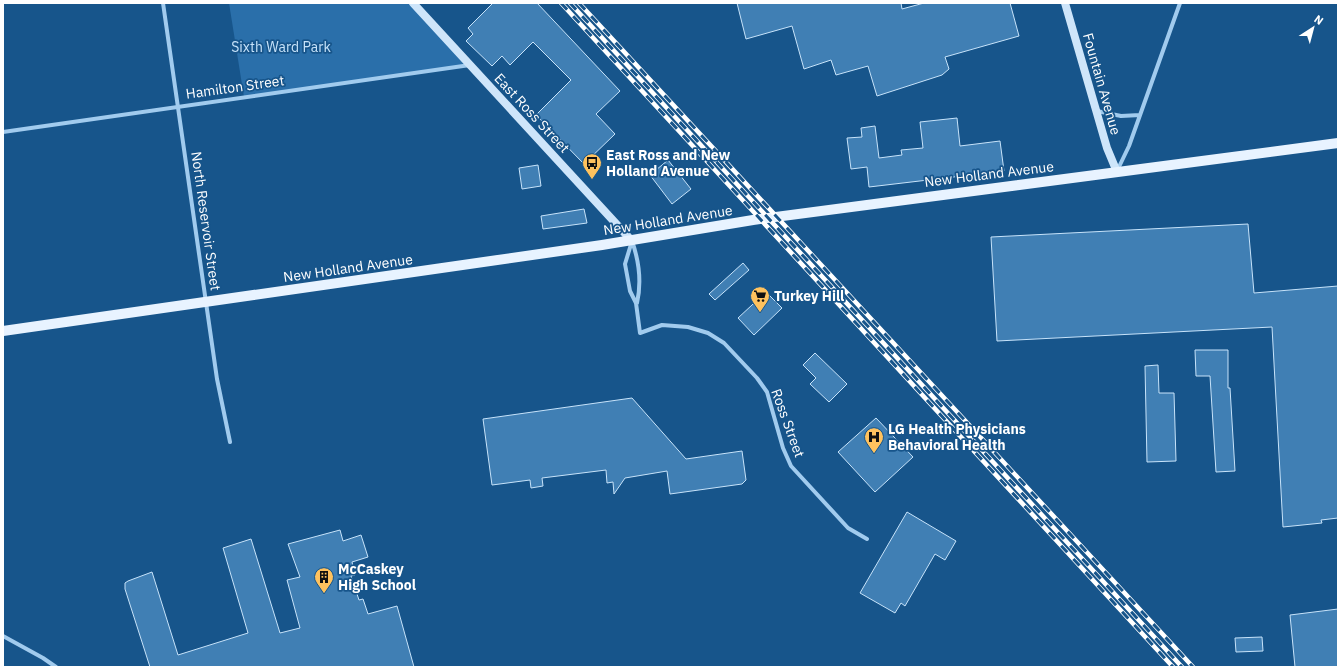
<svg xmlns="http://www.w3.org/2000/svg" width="1341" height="670" viewBox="0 0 1341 670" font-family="'IBM Plex Sans',sans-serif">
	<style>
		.green { fill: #2a6faa }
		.building { fill: #407fb4; stroke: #c7e3fa }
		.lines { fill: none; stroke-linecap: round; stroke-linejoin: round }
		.street { stroke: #a1cbee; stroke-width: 4 }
		.secondary { stroke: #cee5fa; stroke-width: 8 }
		.primary { stroke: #e8f3ff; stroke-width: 10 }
		.rail-casing { stroke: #fff; stroke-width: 4.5 }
		.rail { stroke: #17558b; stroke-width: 3; stroke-dasharray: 9; stroke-linecap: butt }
		.labels { text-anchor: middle; stroke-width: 3.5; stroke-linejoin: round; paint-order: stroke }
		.park-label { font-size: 14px; fill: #c7e3fa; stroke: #17558b }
		.street-label { font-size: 14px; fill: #fff; stroke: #17558b }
		.poi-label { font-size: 14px; font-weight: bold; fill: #fff; stroke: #17558b; text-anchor: start }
	</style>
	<rect width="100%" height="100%" fill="#17558b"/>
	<path class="green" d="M229,3H413L470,65L244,97Z"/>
	<path class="building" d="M493,3H537L620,91L596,114L615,134L584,164L536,115L571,80L533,42L510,65L502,56L492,66L466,41L473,34L468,28Z
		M737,3H901L902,9L924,3H1010L1019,36L945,57L949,69L942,75L877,96L868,66L836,75L831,60L804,69L792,26L746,39Z
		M957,118L960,146L1000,141L1004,171L869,187L867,167L851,169L847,138L862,137L861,128L875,126L879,158L902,155L901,150L923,148L920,122Z
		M668,160L691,189L672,204L650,175Z
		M538,165L541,186L522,189L519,168Z
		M584,209L587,223L543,229L541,216Z
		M1248,224L1254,293L1338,286V518L1321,520L1322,523L1283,527L1272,327L997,341L991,237Z
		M743,263L749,270L715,300L709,294Z
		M766,292L782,308L754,335L738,318Z
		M1195,350H1228V388H1230L1235,471L1216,472L1210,376H1196Z
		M815,353L847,384L829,402L810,384L816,378L803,365Z
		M1158,365L1159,393H1174L1176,461L1147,462L1145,366Z
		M632,398L686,459L742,451L746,480L742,484L670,494L667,471L625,478L614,494L613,482L607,483L606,470L542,478L543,486L531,488L530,480L492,485L483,419Z
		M876,418L913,457L875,492L838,452Z
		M907,512L956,541L945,560L935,554L905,606L901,603L895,613L860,593Z
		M340,530L343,541L361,535L368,557L352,562L355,575L351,576L359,600L363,599L368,614L397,606L414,667H150L125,589V583L128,581L152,572L178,655L248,633L223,548L251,539L280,633L300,628L287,580L300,577L288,544Z
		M1338,609V667H1295L1290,615Z
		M1262,637L1263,651L1236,652L1235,638Z"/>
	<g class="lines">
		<path class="street" d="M163,3L217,379L230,442
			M1097,111L1121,116L1140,115
			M3,132L470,65
			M1117,171L1129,146L1180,3
			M632,241L625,264L630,291L636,303L640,333L662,325L688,327L708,333L724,343L757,378L767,392L783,448L791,466L848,528L867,539
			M632,241C639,261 642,281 637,303
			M3,636L43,658L56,667"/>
		<path class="secondary" d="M413,3L632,241
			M1065,3L1107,148L1117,172"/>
		<path class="primary" d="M3,331L602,245L753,220L1338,143"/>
		<defs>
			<path id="rail" d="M561,3L1173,667
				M570,3L1182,667
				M579,3L1193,667"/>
		</defs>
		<use href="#rail" class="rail-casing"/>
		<use href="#rail" class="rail"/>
	</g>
	<defs>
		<symbol id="bus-pin" viewBox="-11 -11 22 30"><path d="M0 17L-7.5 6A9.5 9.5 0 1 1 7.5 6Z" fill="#ffc25e" stroke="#17558b"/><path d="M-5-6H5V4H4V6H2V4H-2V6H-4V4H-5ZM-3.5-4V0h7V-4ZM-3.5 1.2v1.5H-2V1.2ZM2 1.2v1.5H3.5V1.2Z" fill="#111"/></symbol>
		<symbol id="supermarket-pin" viewBox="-11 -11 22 30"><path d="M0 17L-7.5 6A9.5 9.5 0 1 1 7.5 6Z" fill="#ffc25e" stroke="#17558b"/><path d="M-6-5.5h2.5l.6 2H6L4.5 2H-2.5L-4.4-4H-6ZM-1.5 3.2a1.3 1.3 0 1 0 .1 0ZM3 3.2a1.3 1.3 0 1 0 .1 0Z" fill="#111"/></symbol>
		<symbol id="hospital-pin" viewBox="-11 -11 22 30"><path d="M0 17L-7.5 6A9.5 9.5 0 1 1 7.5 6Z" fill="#ffc25e" stroke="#17558b"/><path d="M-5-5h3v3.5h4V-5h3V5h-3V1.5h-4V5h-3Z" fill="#111"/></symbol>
		<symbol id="building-pin" viewBox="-11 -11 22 30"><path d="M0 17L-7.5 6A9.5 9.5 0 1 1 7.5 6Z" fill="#ffc25e" stroke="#17558b"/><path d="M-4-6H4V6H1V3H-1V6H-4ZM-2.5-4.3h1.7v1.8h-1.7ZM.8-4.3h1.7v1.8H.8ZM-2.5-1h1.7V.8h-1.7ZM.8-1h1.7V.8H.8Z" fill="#111"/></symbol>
	</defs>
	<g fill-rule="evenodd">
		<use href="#bus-pin" x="581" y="152" width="22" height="30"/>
		<use href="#supermarket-pin" x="749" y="285" width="22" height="30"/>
		<use href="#hospital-pin" x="863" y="426" width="22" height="30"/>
		<use href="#building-pin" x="313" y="566" width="22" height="30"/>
	</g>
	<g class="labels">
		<g class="park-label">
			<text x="281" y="52">Sixth Ward Park</text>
		</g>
		<g class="street-label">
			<text transform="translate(1102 84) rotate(74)" y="5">Fountain Avenue</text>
			<text transform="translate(235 87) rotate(-8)" y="5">Hamilton Street</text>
			<text transform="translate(532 113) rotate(47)" y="5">East Ross Street</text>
			<text transform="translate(989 174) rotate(-7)" y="5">New Holland Avenue</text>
			<text transform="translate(668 220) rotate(-9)" y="5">New Holland Avenue</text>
			<text transform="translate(206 221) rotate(82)" y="5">North Reservoir Street</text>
			<text transform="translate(348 268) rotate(-8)" y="5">New Holland Avenue</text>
			<text transform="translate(788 423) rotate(70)" y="5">Ross Street</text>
		</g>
		<g class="poi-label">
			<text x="606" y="160">East Ross and New<tspan x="606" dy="16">Holland Avenue</tspan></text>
			<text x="774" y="301">Turkey Hill</text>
			<text x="888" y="434">LG Health Physicians<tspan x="888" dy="16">Behavioral Health</tspan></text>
			<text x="338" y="574">McCaskey<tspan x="338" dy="16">High School</tspan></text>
		</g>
	</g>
	<rect width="1341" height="670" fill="none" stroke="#ffffff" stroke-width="8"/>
	<g transform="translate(1313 28) rotate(36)" stroke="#17558b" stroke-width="3" paint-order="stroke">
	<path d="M0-3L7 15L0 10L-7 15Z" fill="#ffffff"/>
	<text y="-6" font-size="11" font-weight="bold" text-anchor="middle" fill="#ffffff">N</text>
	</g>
</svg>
